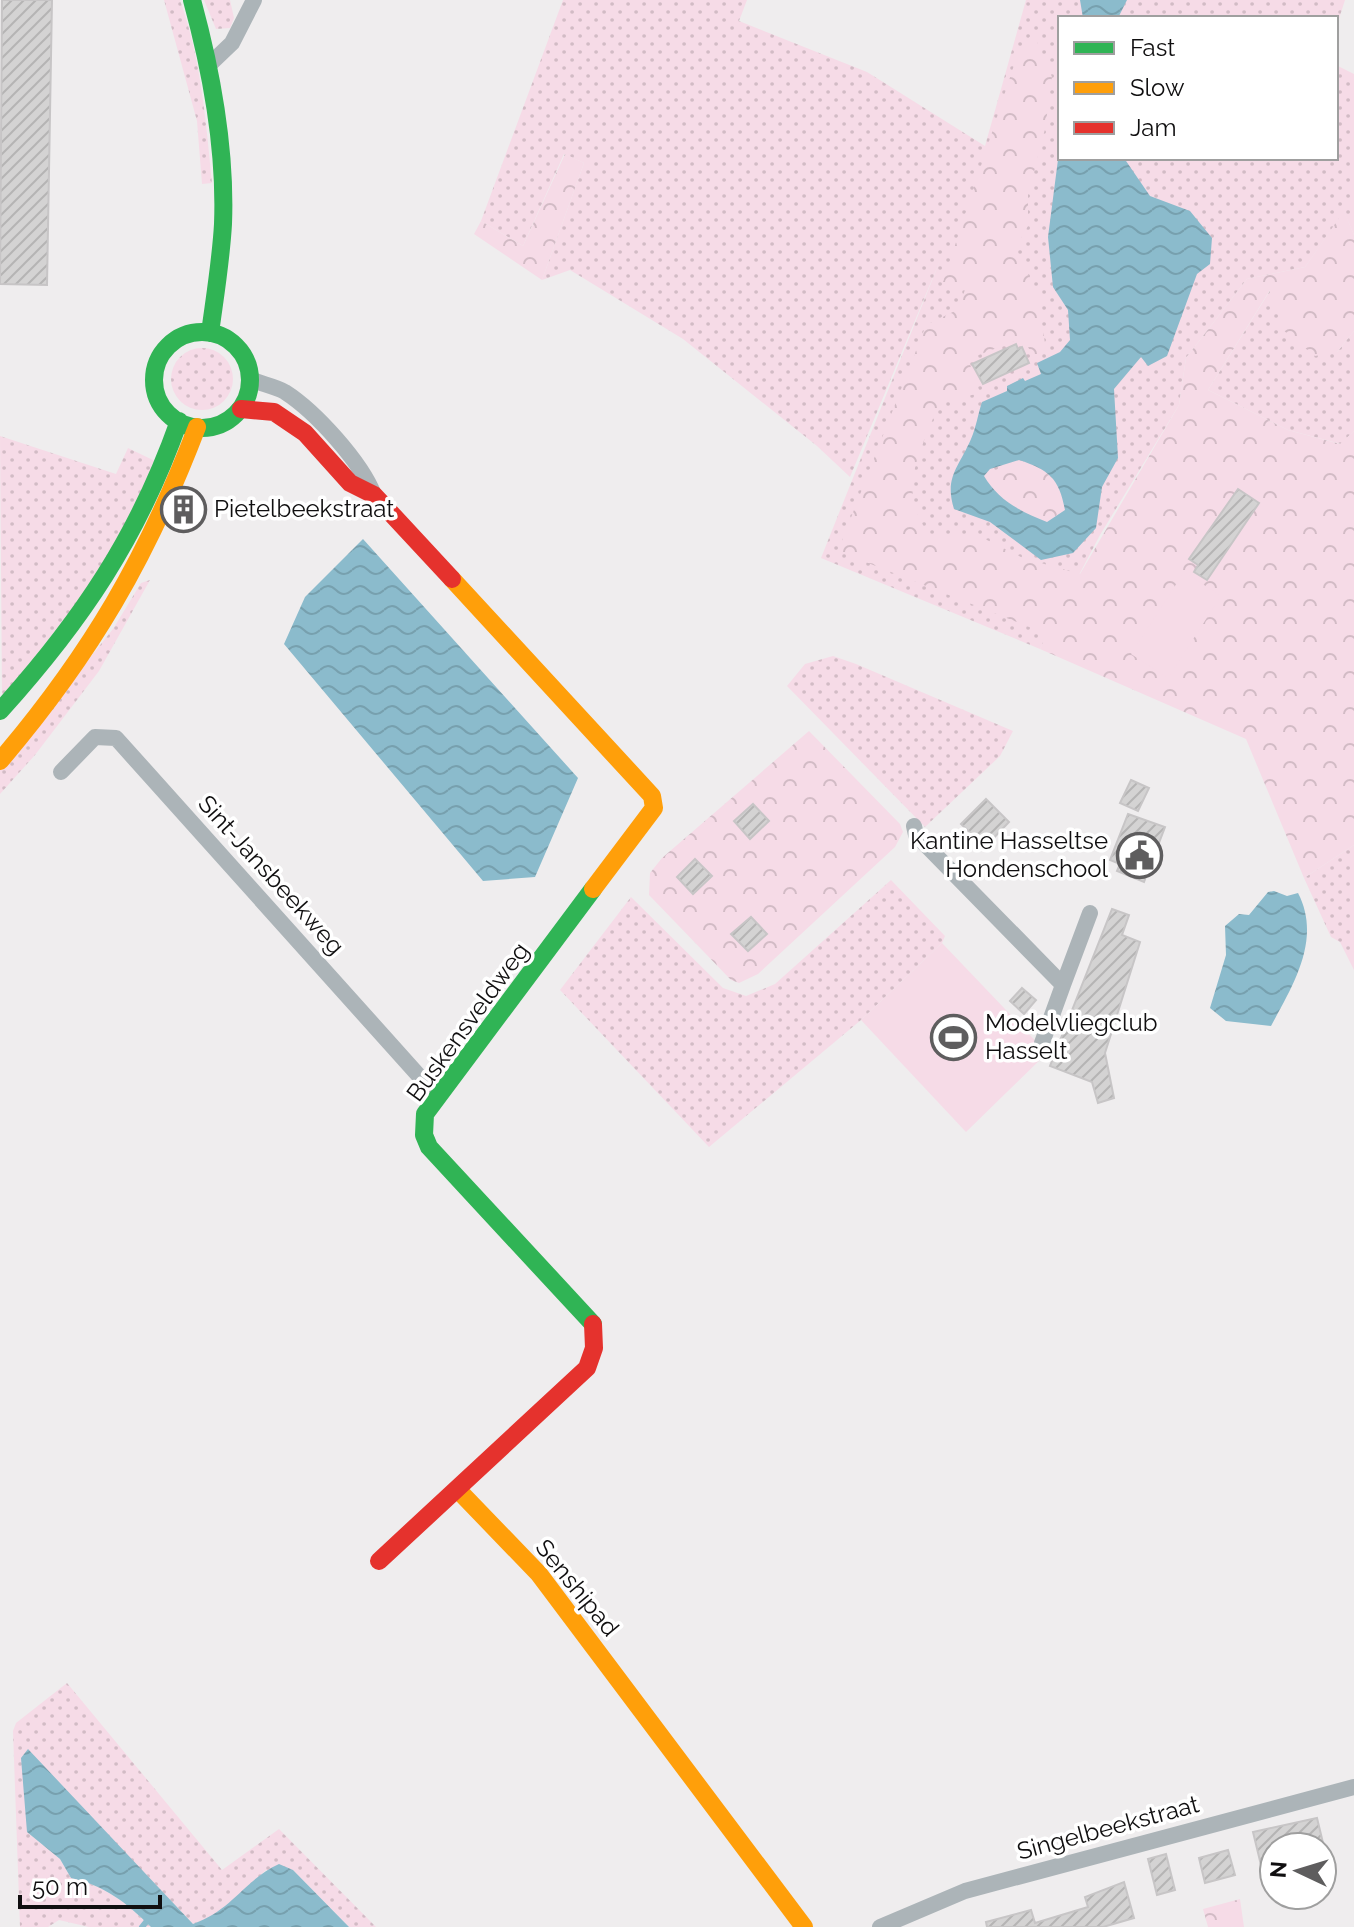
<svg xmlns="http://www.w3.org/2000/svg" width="1354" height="1927" viewBox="0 0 1354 1927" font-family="Raleway,sans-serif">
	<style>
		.green { fill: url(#green-dots) }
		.forest { fill: url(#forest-crowns) }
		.pitch { fill: #f6dbe7 }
		.water { fill: url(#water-waves); fill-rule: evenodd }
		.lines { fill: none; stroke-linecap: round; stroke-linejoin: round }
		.stream { stroke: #8bbbcc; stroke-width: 6 }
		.building { fill: url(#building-hatch); stroke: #c7c5c6; stroke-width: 2 }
		.street { stroke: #acb4b8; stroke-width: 16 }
		.fast { stroke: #30b455; stroke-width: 18 }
		.slow { stroke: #ff9f0a; stroke-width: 18 }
		.jam { stroke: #e5322d; stroke-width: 18 }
		.labels { text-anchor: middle; stroke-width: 7; stroke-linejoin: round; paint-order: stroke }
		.poi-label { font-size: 24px; fill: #100f10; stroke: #fff; text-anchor: start }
		.street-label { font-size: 24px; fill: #100f10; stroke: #fff }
	</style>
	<defs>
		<pattern id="green-dots" width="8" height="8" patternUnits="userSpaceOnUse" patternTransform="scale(2)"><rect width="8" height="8" fill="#f6dbe7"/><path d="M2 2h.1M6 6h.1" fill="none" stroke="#d2bbc5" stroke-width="1.8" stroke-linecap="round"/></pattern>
		<pattern id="forest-crowns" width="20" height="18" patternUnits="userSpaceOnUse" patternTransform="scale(2)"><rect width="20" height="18" fill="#f6dbe7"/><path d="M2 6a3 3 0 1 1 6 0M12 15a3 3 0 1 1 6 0" fill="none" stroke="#d2bbc5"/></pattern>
		<pattern id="water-waves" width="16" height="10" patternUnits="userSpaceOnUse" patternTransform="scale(2)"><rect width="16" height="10" fill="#8bbbcc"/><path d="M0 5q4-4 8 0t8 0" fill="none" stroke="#77a0ae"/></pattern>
		<pattern id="building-hatch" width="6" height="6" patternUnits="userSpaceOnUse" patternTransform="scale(2)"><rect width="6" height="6" fill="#d4d3d3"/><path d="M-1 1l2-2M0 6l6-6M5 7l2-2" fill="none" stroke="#b5b4b4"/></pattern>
	</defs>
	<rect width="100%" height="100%" fill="#efedee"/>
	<path class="green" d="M164,0H180C201,59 206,121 212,183L202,184L197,121Z
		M204,0H230L234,18L230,28L216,29Z
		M563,0H747L739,21L867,72L985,146L1026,0H1345L1336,28V18H1060V158H1336V65L1354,74V235L1344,212L1305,267L1247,279L1186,358L1179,405L1100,535L1040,649L821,558L941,258L850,477L817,446L683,339L570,270L542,280L584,163L564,154L523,246L481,221Z
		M1271,289L1337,352L1354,331V431L1341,444L1288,430L1208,390Z
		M171 379a31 31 0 1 1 62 0a31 31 0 1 1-62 0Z
		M0,436L116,474L128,448L155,461L137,507L97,578L2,698Z
		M150,580L99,671L35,755L0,794V770L113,629L141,583Z
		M833,656L856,664L1013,731L1000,756L925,827L787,686L805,664Z
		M1354,845V970L1340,942L1331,937L1304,878Z
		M891,880L945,936L942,943L861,1020L709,1147L560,990L631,897L723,988L746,996L775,984Z
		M67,1683L222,1870L279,1829L376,1927H349L293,1870H266L221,1913L193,1924L28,1750L27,1832L60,1859L71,1878C105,1886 126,1902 151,1927H89L59,1920L48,1927H20L13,1731L16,1723Z"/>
	<path class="forest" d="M1033,32L1052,77L1045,129L1028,195V226L1015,249L1037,292L1046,350L1035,358L1024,341H1015L968,359L980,393L939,403C920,455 894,491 932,538H983L1023,558L1080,574L1179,405L1186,358L1247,279L1305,267L1344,211L1354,235V331L1337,352L1315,356L1283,330L1270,290L1208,390L1288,430L1340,444L1354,431V845L1304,878L1246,739L1040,649L1047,634L838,551L926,325L959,309L966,286L941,288L1017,56Z
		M565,154L584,163L542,280L474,234L481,221L523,246Z
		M1019,460C1049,471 1059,478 1065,510L1046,522C1021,512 998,500 984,475Z
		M809,731L900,824L903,832L895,847L758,974L739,983L731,980L649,895L650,873L662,858Z
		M1240,1899L1244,1927H1208L1203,1909Z"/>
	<path class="pitch" d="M1184,572L1221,596L1168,678L1131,654Z
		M942,943L1047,1053L966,1132L861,1020Z"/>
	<path class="water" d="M1080,0H1127L1118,18H1083Z
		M1060,144V158H1124L1150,196L1190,211L1212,238L1210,264L1197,274L1167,356L1148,366L1141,357L1114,389L1118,458L1102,487L1096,528L1073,553L1041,560L990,522L954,509C944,477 959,467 971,439C976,428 978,414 982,402L1007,391V386L1023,378L1025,381L1041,374L1037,363L1060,352L1070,340L1068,310L1053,287L1048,237ZM1019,460C1049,470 1059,478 1065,510L1047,522C1021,512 998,500 984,476L990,469Z
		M363,539L578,778L535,877L483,881L284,644L305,597Z
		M1274,891L1287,896L1298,893C1322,939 1293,985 1271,1026L1226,1021L1210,1008L1226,955L1225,926L1239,914L1249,915L1268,892Z
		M28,1749L193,1924C234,1909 244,1880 279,1864L293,1870L349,1927H151C126,1902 105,1886 71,1878L60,1859L27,1832L21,1758Z"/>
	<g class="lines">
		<path class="stream" d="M142,1927L146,1922"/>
	</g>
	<path class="building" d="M2,0H52L47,285L0,284Z
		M1016,344L1018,349L1022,347L1029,363L983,384L972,364Z
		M1238,489L1259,503L1207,580L1194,572L1198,565L1189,559Z
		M1131,780L1149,788L1138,811L1120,803Z
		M986,799L1009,822L985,847L961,824Z
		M753,804L769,821L750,839L734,821Z
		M1128,814L1165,827L1144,882L1117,871L1120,864L1110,860Z
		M695,859L712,876L693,894L677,877Z
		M1112,909L1129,915L1122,935L1140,942L1105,1053L1114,1098L1098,1103L1092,1082L1050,1066Z
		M751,917L767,934L748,951L731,934Z
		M1022,988L1036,1000L1024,1014L1010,1001Z
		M1317,1818L1324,1847H1274V1894H1268L1253,1832Z
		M1228,1850L1235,1875L1205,1883L1199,1858Z
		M1166,1854L1175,1890L1157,1895L1148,1859Z
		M1124,1882L1134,1918L1103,1927H987L986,1922L1031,1910L1035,1923L1088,1907L1085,1897Z"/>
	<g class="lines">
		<path class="street" d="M209,65L232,43L254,0
			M250,379C261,384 275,386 285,392C316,412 361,462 374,495
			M61,772L95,737L116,738L437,1096
			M914,826L916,835L1063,985L1090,913
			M1042,1043L1063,985
			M880,1927L965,1891L1354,1787"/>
		<path class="fast" d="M192,0C212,73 226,148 223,224C221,260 215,296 210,333
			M154 380a48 48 0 1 1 96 0a48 48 0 1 1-96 0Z
			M0,711C82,620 138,537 179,421
			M593,1324L429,1147L424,1135L425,1114L593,889"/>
		<path class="slow" d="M452,579L652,796L654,808L593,889
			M0,761C91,654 147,558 197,427
			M459,1491L539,1574L804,1927"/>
		<path class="jam" d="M241,409L274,412L305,433L350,483L374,495L452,579
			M379,1561L587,1368L594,1348L593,1324"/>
	</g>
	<defs>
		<symbol id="building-ring" viewBox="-11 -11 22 22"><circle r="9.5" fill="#fff" stroke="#5e5d5e" stroke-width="1.5"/><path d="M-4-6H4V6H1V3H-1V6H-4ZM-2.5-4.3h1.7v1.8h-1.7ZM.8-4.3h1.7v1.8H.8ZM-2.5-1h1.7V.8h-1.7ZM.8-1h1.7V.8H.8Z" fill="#5e5d5e"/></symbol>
		<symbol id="civic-ring" viewBox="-11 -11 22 22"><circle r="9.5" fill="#fff" stroke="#5e5d5e" stroke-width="1.5"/><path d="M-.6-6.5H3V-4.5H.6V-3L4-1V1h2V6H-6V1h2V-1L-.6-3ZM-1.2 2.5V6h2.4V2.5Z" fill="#5e5d5e"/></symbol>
		<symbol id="stadium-ring" viewBox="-11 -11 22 22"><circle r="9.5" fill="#fff" stroke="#5e5d5e" stroke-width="1.5"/><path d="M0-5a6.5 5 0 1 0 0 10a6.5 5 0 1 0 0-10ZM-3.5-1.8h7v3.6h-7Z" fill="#5e5d5e"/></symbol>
	</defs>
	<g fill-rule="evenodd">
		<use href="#building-ring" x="158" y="484" width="51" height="51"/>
		<use href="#civic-ring" x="1114" y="830" width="51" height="51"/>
		<use href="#stadium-ring" x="928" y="1012" width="51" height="51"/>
	</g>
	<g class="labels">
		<g class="poi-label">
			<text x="214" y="517">Pietelbeekstraat</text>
			<text x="1108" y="849" text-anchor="end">Kantine Hasseltse<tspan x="1108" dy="28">Hondenschool</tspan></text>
			<text x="985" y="1031">Modelvliegclub<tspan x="985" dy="28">Hasselt</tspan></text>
		</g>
		<g class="street-label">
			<text transform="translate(271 875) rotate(48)" y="8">Sint-Jansbeekweg</text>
			<text transform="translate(468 1022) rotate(-54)" y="8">Buskensveldweg</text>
			<text transform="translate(577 1588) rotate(51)" y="8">Senshipad</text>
			<text transform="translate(1108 1828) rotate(-15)" y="8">Singelbeekstraat</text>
		</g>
	</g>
	<rect x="1058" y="16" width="280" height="144" fill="#ffffff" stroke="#9f9f9f" stroke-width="2"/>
	<rect x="1074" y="42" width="40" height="12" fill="#30b455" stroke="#9f9f9f" stroke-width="2"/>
	<text x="1130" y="56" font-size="24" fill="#100f10">Fast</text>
	<rect x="1074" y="82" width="40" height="12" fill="#ff9f0a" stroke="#9f9f9f" stroke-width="2"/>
	<text x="1130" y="96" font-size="24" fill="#100f10">Slow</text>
	<rect x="1074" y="122" width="40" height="12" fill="#e5322d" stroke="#9f9f9f" stroke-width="2"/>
	<text x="1130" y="136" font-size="24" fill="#100f10">Jam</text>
	<g transform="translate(1298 1871) rotate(274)"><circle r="38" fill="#ffffff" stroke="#9f9f9f" stroke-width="2"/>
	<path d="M0-6L14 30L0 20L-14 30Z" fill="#5e5d5e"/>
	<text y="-12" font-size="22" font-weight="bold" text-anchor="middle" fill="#100f10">N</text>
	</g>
	<path d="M20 1895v12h140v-12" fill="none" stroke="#100f10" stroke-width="4"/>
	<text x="32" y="1895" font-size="24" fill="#100f10" stroke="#ffffff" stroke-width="6" paint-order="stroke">50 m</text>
</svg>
